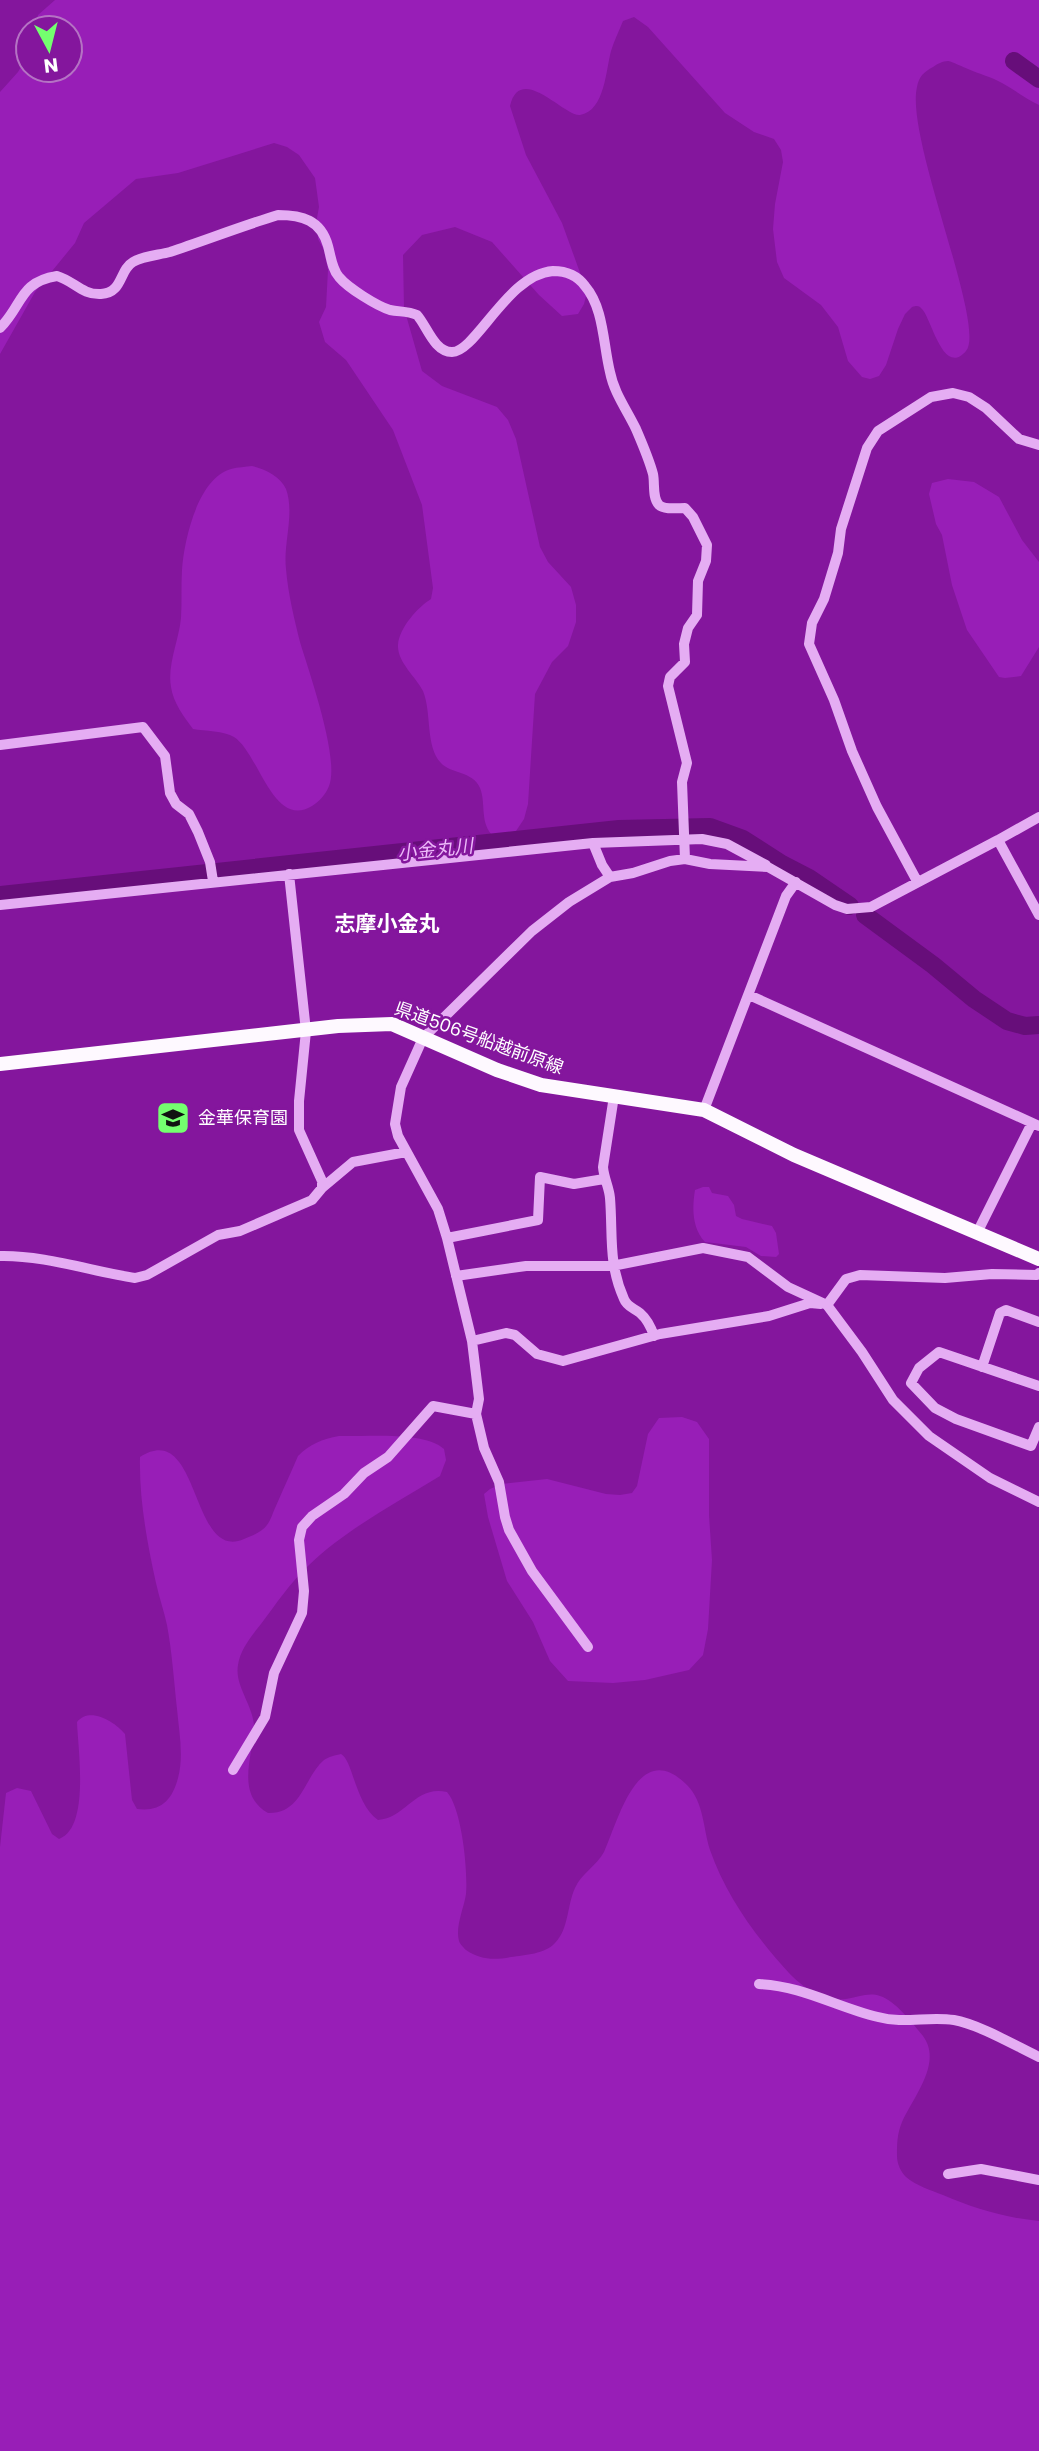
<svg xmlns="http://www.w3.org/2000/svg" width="1039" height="2451" viewBox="0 0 1039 2451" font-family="Poppins,'Noto Sans JP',sans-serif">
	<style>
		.green { fill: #981eb7 }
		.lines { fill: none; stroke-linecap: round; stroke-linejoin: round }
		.river { stroke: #670e7a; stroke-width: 18 }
		.minor { stroke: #e5adf3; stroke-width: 10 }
		.major { stroke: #fef9ff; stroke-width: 14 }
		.labels { text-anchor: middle; stroke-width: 5; stroke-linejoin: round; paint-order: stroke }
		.street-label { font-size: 18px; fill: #fff; stroke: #84169d }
		.poi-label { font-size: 18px; fill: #fff; stroke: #84169d; text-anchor: start }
		.water-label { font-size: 19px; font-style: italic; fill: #ecb9f9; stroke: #84169d }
		.quarter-label { font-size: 21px; font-weight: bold; fill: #fff; stroke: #84169d }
	</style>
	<rect width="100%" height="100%" fill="#84169d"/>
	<path class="green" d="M55,0H1039V105C1026,99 1015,90 1002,83C992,77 979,74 968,69C962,67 954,62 948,61C943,61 937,64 933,67C924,72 919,76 917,87C905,138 987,327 966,351C943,378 931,317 922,309C918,305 917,306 912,307L905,314L898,329L886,365L879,376L870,379L862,377L848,361L838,327L821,305L784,278L777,262L773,229L775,204L783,162L781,150L774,139L754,132L725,113L648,27L634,17L623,21C619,31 614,41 611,51C606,69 605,111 580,115C565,117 520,62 510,106L526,155L562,223L587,292L584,304L578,314L562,316L539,295L492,242L455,227L422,235L403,255L404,308L422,371L442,386L497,407L508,420L516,439L540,547L548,562L571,587L576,605V622L568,646L552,662L535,694L528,804L524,819L512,837L491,834C480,820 486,803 480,788C473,771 451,774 441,763C425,746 432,713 423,691C416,677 397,662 398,645C399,628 418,607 431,599L433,588L422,505L393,430L346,360L325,342L319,322L326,307L328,270L324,250L318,239L317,218L319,207L315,178L299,155L287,147L274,143L178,173L136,179L84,223L75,243L35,292L0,354V92L18,72L28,55V70H70V28H34L38,15Z
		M252,466C265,469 281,477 286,489C295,514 283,543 286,569C288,593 294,618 300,642C309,672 340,759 329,786C326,794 319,802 312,806C273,830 259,753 234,737C224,731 205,731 193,729C184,717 173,702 171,687C167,665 179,640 181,618C182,602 181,586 182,570C184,540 198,478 231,469C238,467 246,467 252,466Z
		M948,479L974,482L999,497L1022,540L1039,562V647L1021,676L1005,678L999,677L967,630L952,585L942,535L936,524L929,494L932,483Z
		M703,1187H709L712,1193L728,1196L734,1205L736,1216L742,1219L772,1226L776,1233L779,1254L776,1257L761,1256L746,1247L705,1242C692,1228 692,1208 695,1190Z
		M682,1417L697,1422L709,1439V1515L712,1560L708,1629L703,1655L689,1670L645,1680L613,1683L568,1681L550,1661L533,1622L507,1581L488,1517L484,1494L490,1489L502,1484L547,1479L606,1494L620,1495L632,1493L637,1486L648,1434L659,1418Z
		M339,1436C366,1437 424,1431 444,1449L446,1460L440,1476C395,1504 346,1529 308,1566C290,1583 276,1604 261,1624C252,1635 240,1650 238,1665C234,1687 256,1708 254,1731C251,1761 237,1795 268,1813C302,1814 304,1777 324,1760C328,1757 336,1755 341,1754C353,1760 355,1804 378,1820C406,1818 415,1785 447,1792C462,1809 468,1871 466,1894C464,1908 455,1927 459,1941C460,1944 464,1948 466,1950C480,1960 495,1960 511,1957C525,1955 545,1954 555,1943C569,1929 567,1905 575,1888C581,1874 597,1865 604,1852C618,1822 638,1736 687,1785C704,1802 703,1828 710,1850C726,1896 756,1937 789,1973C803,1988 825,2002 846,1999C858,1997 869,1992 880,1996C896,2001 913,2024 923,2036C943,2063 913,2097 902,2122C897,2134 897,2144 897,2156C897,2164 901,2172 906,2177C917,2186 930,2190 943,2195C973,2208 1006,2218 1039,2221V2451H0V1847L6,1793L17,1788L31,1791L52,1834L59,1839C90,1828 78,1750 77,1722C90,1706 115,1722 125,1734L132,1800L137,1809C160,1812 172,1801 178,1778C184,1756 179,1731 177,1709C174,1681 172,1652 167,1625C164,1611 159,1597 156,1583C147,1542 139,1499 140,1457C201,1418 190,1563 244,1539C252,1536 262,1532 267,1525C271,1520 273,1512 276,1506C283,1489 291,1473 298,1456C310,1444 322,1439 339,1436Z"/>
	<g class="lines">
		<path class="river" d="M1014,61L1039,79
			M0,895L619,829L710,827L743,839L782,864L809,878L850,906
			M865,915L933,965L974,999L1007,1021L1025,1026L1039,1025"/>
		<path class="minor" d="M0,328C23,305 19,282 57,276C74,281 82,295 101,294C123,293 119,270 133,262C143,256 159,255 170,252C206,240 242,226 278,215C302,215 321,220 328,246C331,257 332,269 339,277C348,288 377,306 390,310C400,312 408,311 417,315C427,326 434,352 452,352C476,352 508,274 553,271C566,271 577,275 585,286C604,308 603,344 610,372C614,393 627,410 636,429C642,443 649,459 653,474C655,483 652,498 659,505C664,510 678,508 685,508L693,517L707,545L706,561L698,581L697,615L688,628L684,644L685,662L670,677L668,686L687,763L682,782L685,859
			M0,745L143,727L165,756L170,793L176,804L189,814L198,832L210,862L213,881
			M998,840L1039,817
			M593,843L702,839L727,844L766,865
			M289,874L306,1031L299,1101V1130L322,1181V1188
			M917,881L877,807L852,751L834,700L809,644L812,623L824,599L838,553L841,529L867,448L878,431L931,397L953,393L969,397L986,408L1019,439L1039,445
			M0,905L593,843L602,865L610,877
			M749,995L1039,1126
			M614,1096L603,1167C604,1179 609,1187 610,1198C613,1236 608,1263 624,1299C627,1307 634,1308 640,1313C647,1319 651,1327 654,1336
			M704,1110L786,896L796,882
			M977,1233L1031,1125
			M447,1238L538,1220L540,1177L574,1184L604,1179
			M0,1256C43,1255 91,1271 135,1278L147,1275L218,1235L240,1231L312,1200L322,1188L353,1162L406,1152
			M456,1276L526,1266H612L703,1248L748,1257L788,1287L827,1305L862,1352L893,1400L929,1436L990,1478L1039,1502
			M827,1305L846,1279L860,1275L945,1278L992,1274L1037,1275L1039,1273
			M472,1341L506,1333L515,1335L537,1354L563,1361L660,1334L769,1316L810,1303L821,1304
			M982,1367L1000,1313L1006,1310L1039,1322
			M1039,1386L939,1352L919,1368L911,1383L935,1408L956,1419L1031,1446L1039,1427
			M588,1647L532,1571L509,1530L505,1517L499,1482L484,1448L476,1414L479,1399L472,1341L447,1238L438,1209L398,1136L395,1124L401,1087L423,1038L532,931L569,902L610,877L633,873L670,861L685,859L710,864L768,867L835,905L847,909L871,907L998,840L1039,915
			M233,1770L265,1717L274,1673L302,1613L304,1591L299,1540L302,1527L312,1516L344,1494L364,1473L388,1457L433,1406L476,1414
			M759,1984C803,1986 836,2007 878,2017C903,2024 929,2016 954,2020C978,2024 1016,2046 1039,2057
			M948,2174L981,2169L1039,2180"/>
		<path class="major" d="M0,1064L338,1026L392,1024L497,1070L541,1085L704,1110L794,1155L1039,1259"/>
	</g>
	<defs>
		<symbol id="school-square" viewBox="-11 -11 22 22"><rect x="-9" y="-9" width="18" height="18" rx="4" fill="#74ff6f" stroke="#84169d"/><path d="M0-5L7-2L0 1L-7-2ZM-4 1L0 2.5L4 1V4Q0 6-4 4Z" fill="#111"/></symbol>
	</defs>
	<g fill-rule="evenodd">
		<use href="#school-square" x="154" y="1099" width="38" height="38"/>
	</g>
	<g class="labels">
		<g class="street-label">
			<text transform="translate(479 1038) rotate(20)" y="6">県道506号船越前原線</text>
		</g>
		<g class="poi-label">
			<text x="198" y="1124">金華保育園</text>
		</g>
		<g class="water-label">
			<text transform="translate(435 849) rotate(-6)" y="7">小金丸川</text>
		</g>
		<g class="quarter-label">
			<text x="387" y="931">志摩小金丸</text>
		</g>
	</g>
	<g transform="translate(49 49) rotate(173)"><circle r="33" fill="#84169d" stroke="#b573c4" stroke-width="2"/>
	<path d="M0-5L12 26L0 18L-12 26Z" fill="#74ff6f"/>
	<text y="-10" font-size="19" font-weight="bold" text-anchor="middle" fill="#ffffff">N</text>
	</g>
</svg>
